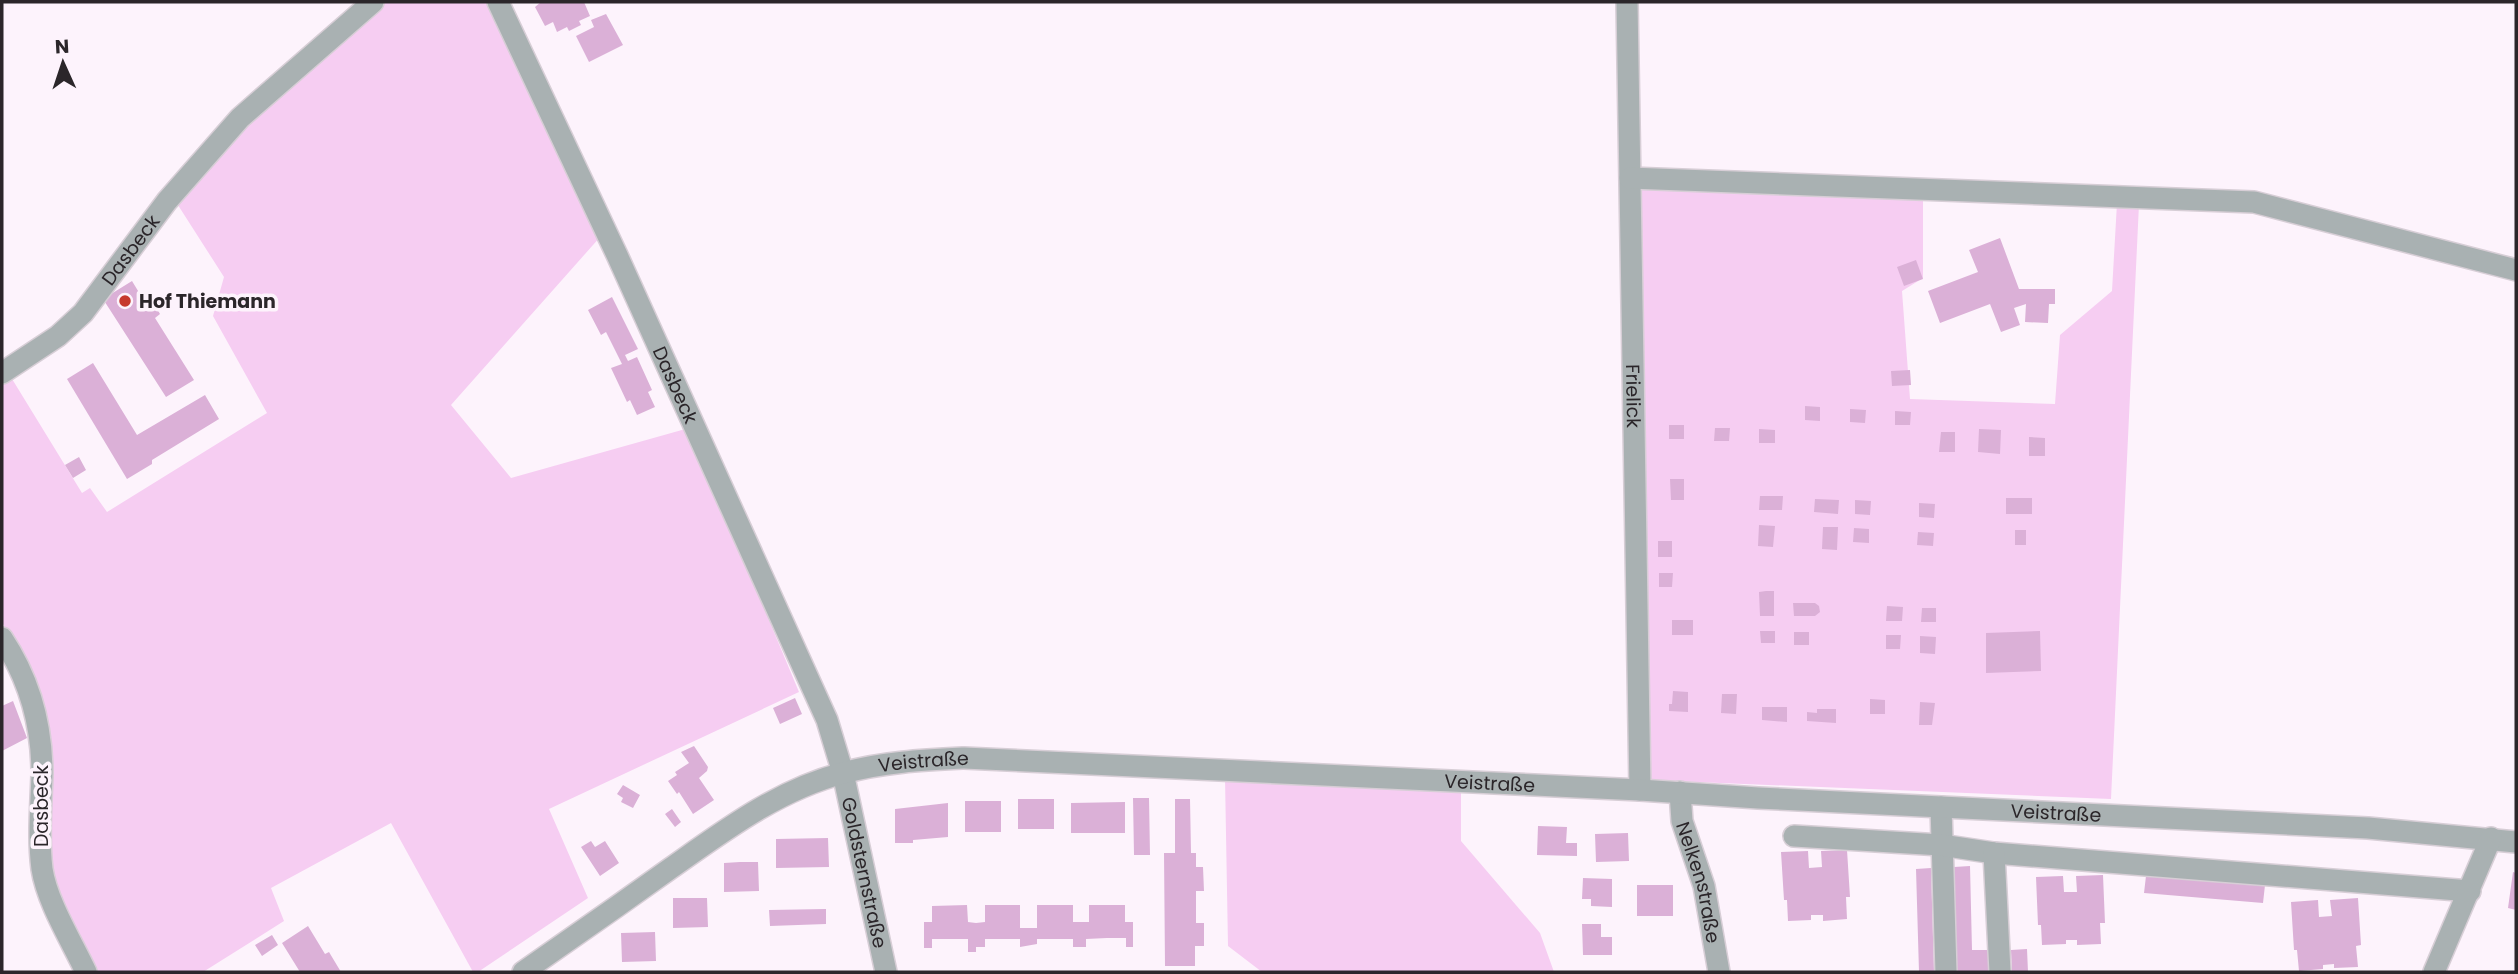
<svg xmlns="http://www.w3.org/2000/svg" width="2518" height="974" viewBox="0 0 2518 974" font-family="Poppins,sans-serif">
	<style>
		.green { fill: #f6cdf2 }
		.building { fill: #dbb0d7 }
		.lines { fill: none; stroke-linecap: round; stroke-linejoin: round }
		.minor-casing { stroke: #d7ced6; stroke-width: 24 }
		.minor { stroke: #a9b1b2; stroke-width: 21 }
		.poi-dot { fill: #c6382d; stroke: #fdf3fc; stroke-width: 2.5 }
		.labels { text-anchor: middle; stroke-width: 7; stroke-linejoin: round; paint-order: stroke }
		.street-label { font-size: 19px; fill: #2b262a; stroke: #fdf3fc }
		.poi-label { font-size: 19px; font-weight: bold; fill: #2b262a; stroke: #fdf3fc; text-anchor: start }
	</style>
	<rect width="100%" height="100%" fill="#fdf3fc"/>
	<path class="green" d="M381,2H490L601,236L451,405L511,478L689,428L799,692L549,809L588,898L478,972H473L391,823L271,888L284,921L203,972H96L59,901L46,855L29,672L2,622V381L9,374L82,493L90,488L107,512L267,413L213,316L224,277L176,202L208,160Z
		M1635,185L1923,196V278L1902,291L1910,399L2055,404L2060,335L2112,291L2117,203L2139,204L2111,799L1649,780Z
		M1225,778L1461,790V841L1540,933L1554,972H1262L1228,946Z"/>
	<path class="building" d="M541,2H584L590,16L579,21L581,25L569,31L567,27L557,32L553,22L545,26L535,7Z
		M606,14L623,45L589,62L576,36L594,27L591,20Z
		M2000,238L2019,289H2055V304H2049L2048,323L2025,322L2026,304L2014,308L2020,325L2001,332L1990,304L1940,323L1928,291L1978,272L1969,250Z
		M1916,260L1923,279L1904,286L1897,267Z
		M132,281L146,304L152,300L160,314L155,318L194,380L166,397L103,299Z
		M612,297L638,349L625,355L628,361L637,357L652,390L648,392L655,407L637,415L630,400L627,402L611,368L622,364L606,332L601,335L588,310Z
		M93,363L137,435L205,395L219,419L152,460V464L127,479L67,379Z
		M1910,370L1911,385L1892,386L1891,371Z
		M1805,406L1820,407V421L1805,420Z
		M1850,409L1866,410L1865,423L1850,422Z
		M1895,411L1911,412L1910,425H1895Z
		M1669,425H1684V439H1669Z
		M1715,428H1730L1729,441H1714Z
		M1759,429L1775,430V443H1759Z
		M1979,429L2001,430L2000,454L1978,452Z
		M1941,432H1955V452H1939Z
		M2029,437L2045,438V456H2029Z
		M79,457L86,470L73,478L65,465Z
		M1670,479H1684V500H1671Z
		M1760,496H1783L1782,510H1759Z
		M2006,498H2032V514H2006Z
		M1815,499L1839,500L1838,514L1814,512Z
		M1855,500L1871,501L1870,515L1855,514Z
		M1919,503L1935,504L1934,518L1919,517Z
		M1759,525L1775,526L1773,547L1758,546Z
		M1823,527H1838L1837,550L1822,549Z
		M1854,528L1869,529V543L1853,542Z
		M2015,530H2026V545H2015Z
		M1918,532L1934,533L1933,546L1917,545Z
		M1658,541H1672V557H1658Z
		M1659,573H1673L1672,587H1659Z
		M1766,591H1774V616H1760L1759,592Z
		M1793,603H1815L1819,606L1820,612L1815,616H1794Z
		M1887,606L1903,607L1902,621H1886Z
		M1922,608H1936V622H1921Z
		M1672,620H1693V635H1672Z
		M1760,631H1775V643H1761Z
		M2040,631L2041,671L1986,673V633Z
		M1794,632H1809V645H1794Z
		M1886,635H1901L1900,649H1886Z
		M1920,636L1936,637L1935,654L1920,653Z
		M1673,691L1688,692V712L1669,711V704H1672Z
		M1722,694H1737L1736,714L1721,713Z
		M795,698L802,714L780,724L773,708Z
		M1870,699L1885,700V714H1870Z
		M13,701L27,738L2,751V706Z
		M1920,702L1935,703L1932,725H1919Z
		M1762,707H1787V722L1762,720Z
		M1817,709H1836V723L1807,721V712L1817,713Z
		M694,746L708,767L707,771L699,778L714,800L693,814L679,792L677,794L668,781L677,775L675,772L689,763L681,752Z
		M623,785L640,795L633,808L621,802L623,798L617,794Z
		M1133,798H1149L1150,855H1134Z
		M1018,799H1054V829H1018Z
		M1175,799H1190L1191,853H1196V867H1203L1204,891H1196V923H1204V946H1195V966H1165L1164,853H1175Z
		M965,801H1001V832H965Z
		M1125,802V833H1071V803Z
		M948,803V837L913,840V843H895V809Z
		M672,809L681,822L675,827L665,814Z
		M1538,826L1567,827L1566,843H1577V856L1537,855Z
		M1628,833L1629,861L1596,862L1595,834Z
		M828,838L829,867L776,868V839Z
		M591,841L595,847L605,841L619,863L600,876L581,847Z
		M1847,850L1850,897H1846L1847,919L1823,921V915H1811V920L1788,921L1787,900H1784L1781,852L1808,851L1809,868L1822,867L1821,851Z
		M740,862H758L759,891L724,892V863Z
		M1970,866L1972,950H1989V972H1956L1954,867Z
		M1931,868L1934,972H1919L1916,869Z
		M2513,872L2516,873V910L2508,908Z
		M2103,875L2105,923H2100L2101,944L2077,945V940H2066V944L2042,945L2041,925H2038L2036,877L2063,876L2064,892H2077L2076,876Z
		M2146,876L2265,885L2263,903L2144,893Z
		M1583,878L1612,879V907L1591,906V899H1582Z
		M1637,885H1673V916H1637Z
		M673,898H707L708,927L673,928Z
		M2358,898L2361,945L2356,946L2358,967L2334,968V964L2323,965V969L2299,971L2297,950H2294L2291,902L2318,900L2319,917L2332,916L2330,900Z
		M967,905L968,922L976,923L985,922V905H1020V928H1037V905H1073V922H1089V905H1125V922H1133V947H1126V938H1107L1086,939V947H1073V939H1037V944L1020,947V939H985V947H976V952H968V939H932V948H924V922H932V906Z
		M826,909V924L770,926L769,910Z
		M1582,924H1601V937H1612V955H1583Z
		M308,926L325,954L329,952L341,972H300L282,943Z
		M655,932L656,961L622,962L621,933Z
		M272,935L278,945L262,956L255,945Z
		M2027,949L2028,972H2012L2011,950Z"/>
	<g class="lines">
		<defs>
			<g id="minor">
				<path id="s1" d="M498,2L617,255L827,720L843,773L886,972"/>
				<path id="s2" d="M1627,2L1640,790"/>
				<path d="M1630,178L2254,202L2516,270"/>
				<path id="s3" d="M2,373L58,336L83,313L167,201L240,118L373,2"/>
				<path d="M2,638C30,680 42,724 42,774C41,806 38,838 42,869C47,902 72,942 86,972"/>
				<path id="s4" d="M1680,792L1682,821L1704,886L1719,972"/>
				<path d="M1941,807L1946,972"/>
				<path d="M1794,836L1941,845L1994,853L2470,891"/>
				<path d="M1994,853L2000,972"/>
				<path id="s5" d="M523,972C572,938 622,903 671,868C725,830 778,790 843,773C882,762 924,760 964,758L1640,790L1758,798L2368,828L2516,842"/>
				<path d="M2434,972L2491,838"/>
			</g>
		</defs>
		<use href="#minor" class="minor-casing"/>
		<use href="#minor" class="minor"/>
	</g>
	<circle class="poi-dot" cx="125" cy="301" r="7"/>
	<g class="labels">
		<g class="street-label">
			<text dy="7" stroke="none"><textPath href="#s3" startOffset="180">Dasbeck</textPath></text>
			<text dy="7" stroke="none"><textPath href="#s1" startOffset="422">Dasbeck</textPath></text>
			<text dy="7" stroke="none"><textPath href="#s2" startOffset="394">Frielick</textPath></text>
			<text dy="7" stroke="none"><textPath href="#s5" startOffset="460">Veistraße</textPath></text>
			<text dy="7" stroke="none"><textPath href="#s5" startOffset="1027">Veistraße</textPath></text>
			<text transform="translate(41 806) rotate(-90)" y="7">Dasbeck</text>
			<text dy="7" stroke="none"><textPath href="#s5" startOffset="1594">Veistraße</textPath></text>
			<text dy="7" stroke="none"><textPath href="#s1" startOffset="947">Goldsternstraße</textPath></text>
			<text dy="7" stroke="none"><textPath href="#s4" startOffset="93">Nelkenstraße</textPath></text>
		</g>
		<g class="poi-label">
			<text x="139" y="308">Hof Thiemann</text>
		</g>
	</g>
	<rect width="2518" height="974" fill="none" stroke="#2b262a" stroke-width="7"/>
	<g transform="translate(63 63) rotate(357)" stroke="#fdf3fc" stroke-width="5" paint-order="stroke">
	<path d="M0-5L12 26L0 18L-12 26Z" fill="#2b262a"/>
	<text y="-10" font-size="19" font-weight="bold" text-anchor="middle" fill="#2b262a">N</text>
	</g>
</svg>
